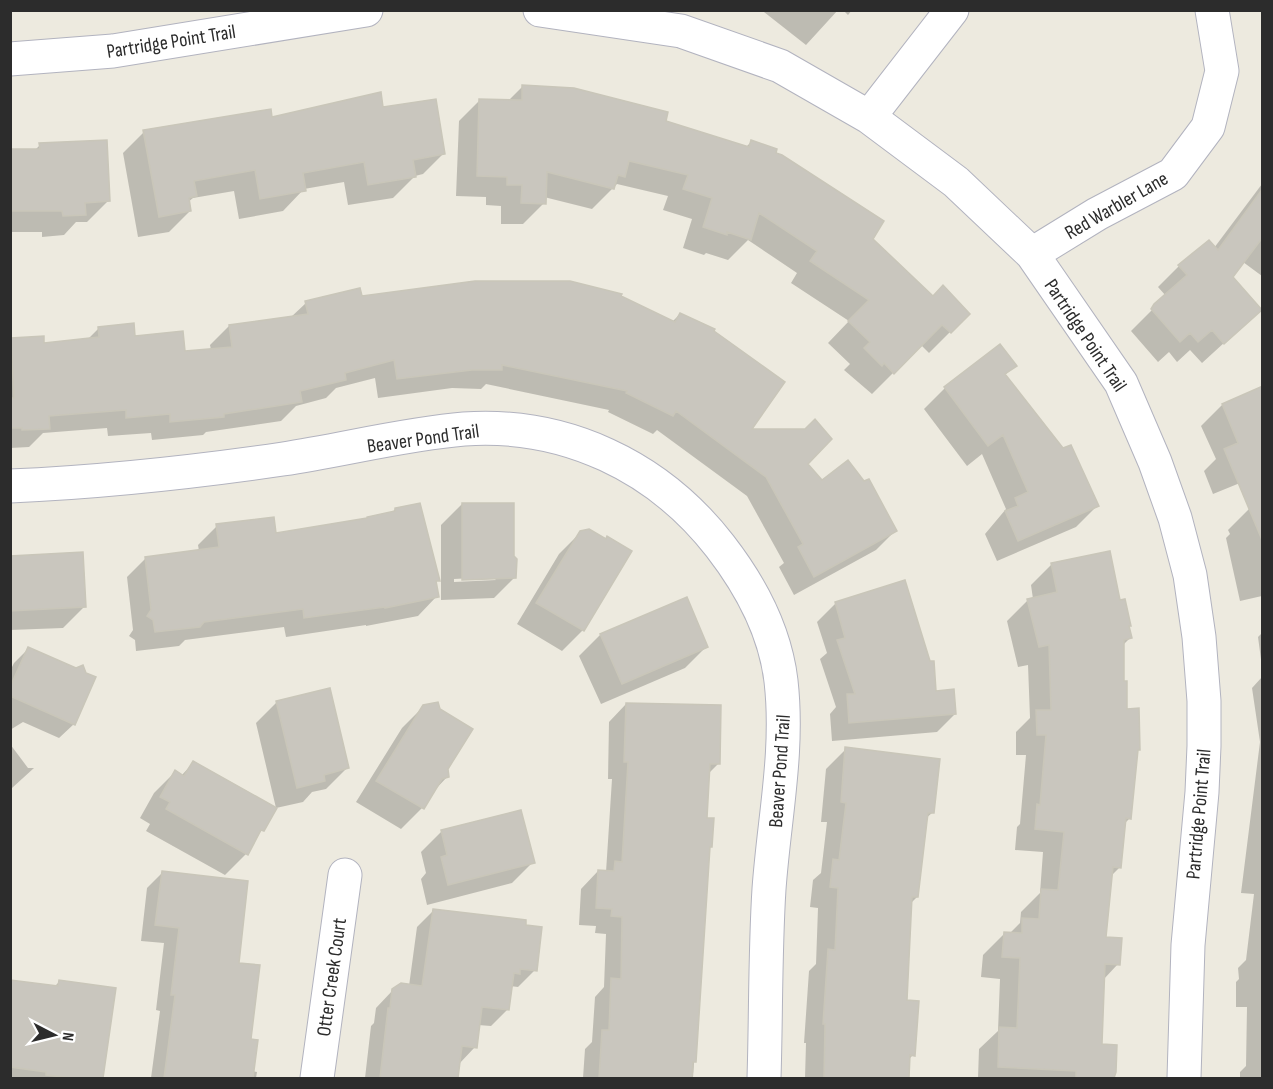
<svg xmlns="http://www.w3.org/2000/svg" width="1273" height="1089" viewBox="0 0 1273 1089" font-family="'Sofia Sans Condensed',sans-serif">
	<style>
		.shadow { fill: #0003; fill-rule: evenodd }
		.building { fill: #c9c6be; stroke: #c9c6b9; stroke-width: 1.5 }
		.lines { fill: none; stroke-linecap: round; stroke-linejoin: round }
		.minor-casing { stroke: #b2b3bf; stroke-width: 35 }
		.minor { stroke: #fff; stroke-width: 33 }
		.labels { text-anchor: middle; stroke-width: 6; stroke-linejoin: round; paint-order: stroke }
		.street-label { font-size: 20px; fill: #2c2c2c; stroke: #fff }
	</style>
	<rect width="100%" height="100%" fill="#edeadf"/>
	<path class="shadow" d="M765,10H838L806,45L764,12Z
		M843,10H852L848,15Z
		M523,86L664,122L746,147L751,142L774,154L871,239L933,298L968,314L929,353L921,345L872,394L844,370L850,364L828,343L849,321L791,283L797,273L748,240L728,260L706,253L704,255L683,248L692,219L663,210L668,196L617,184L592,209L544,197V203L523,224H501V206L486,205V197L456,196L459,121L480,100L508,101Z
		M382,109L444,153L423,174L415,176L393,198L348,205L344,182L304,189L283,211L239,219L234,191L193,198L188,202L190,211L169,232L138,237L123,153L144,132Z
		M40,145L108,201L87,222H76L64,235L42,237V232H10V151H34Z
		M1262,184V276L1243,262L1231,277L1260,310L1202,363L1190,350L1177,362L1169,352L1158,362L1131,331L1166,296L1158,287L1179,266L1214,248Z
		M619,297L672,322L680,314L749,431L806,464L822,482L895,531L876,550L794,595L779,567L784,563L747,496L657,430L653,434L608,412L609,410L486,384L481,389L452,388L378,398L375,378L336,388L326,398L296,406L281,421L206,432L203,435L152,440L151,433L108,436L107,428L43,433L29,447L10,448L11,339L42,344L87,340L99,328L183,353L211,350L210,345L229,326L290,318L306,303L361,298Z
		M1000,346L1015,365L1005,375L1062,450L1097,506L1076,527L997,561L985,534L1006,509L982,454L967,466L924,409L945,388Z
		M1262,388V474L1213,494L1204,471L1216,459L1201,426L1222,405Z
		M462,504L515,577L494,598L441,600V525ZM493,577L496,580L454,582V579Z
		M1262,506V596L1240,601L1226,538L1230,534L1228,530L1249,509Z
		M395,509L438,580L435,584L437,596L418,616L366,626V625L286,637L284,627L185,640L179,646L136,651L135,640L129,636L133,630L127,577L146,558L199,551L198,545L217,526L274,535L365,520L392,513Z
		M581,532L630,552L583,630L562,651L517,624L559,554Z
		M10,557L84,607L63,628L10,630Z
		M1052,564L1119,602L1130,638L1123,645L1122,682L1126,710L1137,751L1130,818L1124,824L1120,867L1110,877L1104,938L1118,964L1103,980L1100,1046L1114,1072L1113,1078H978L979,1049L998,1031L1000,979L981,977L983,955L1004,934H1009L1020,923L1021,912L1040,893L1043,852L1015,850L1017,827L1020,824L1026,755H1016V732L1030,718L1028,665L1018,667L1007,621L1028,600L1033,599L1031,585Z
		M904,582L935,693L955,714L937,732L832,741L830,714L836,707L820,659L827,653L817,622L835,604Z
		M1262,633V667L1258,637Z
		M600,635L706,647L685,668L601,704L579,656Z
		M28,649L74,724L59,738L23,722L10,730V671L14,663Z
		M1262,677V1078H1240V1072L1246,1066L1247,1007H1236V982L1239,979L1238,968L1246,960L1254,894L1241,893L1260,742L1252,688Z
		M277,702L347,768L326,789L312,792L303,802L276,808L256,723Z
		M626,704L719,763L708,774L705,819L708,849L693,1078H583L585,1049L592,1042L595,997L604,987L606,934L595,933L596,926L579,925L581,889L598,871L606,872L612,779H608L609,722Z
		M423,707L448,776L432,793L422,808L401,829L356,802L402,728Z
		M10,744L28,768H34L12,788L10,794Z
		M846,749L932,813L925,819L917,897L911,903L905,1002L913,1055L908,1060V1078H805L806,1043H804L809,971L816,964L818,908L810,907L813,880L821,873L827,822H821L826,769Z
		M193,763L262,830L256,837L246,854L225,875L146,831L150,824L140,818L154,793L175,772L181,776Z
		M442,831L533,862L512,883L427,905L421,879L426,873L421,852Z
		M163,872L238,964L252,1071L257,1072L256,1078H151L160,1011L156,1010L164,943L141,941L147,888Z
		M434,910L535,970L518,987L510,986L508,1009L491,1026L478,1025L475,1047L459,1064L457,1078H365L371,1026L374,1023L376,1008L393,990L409,986L417,927Z
		M10,982L54,987L59,982L114,989L102,1078H10Z"/>
	<path class="building" d="M522,85L574,88L668,112L666,121L749,147L751,140L777,149L776,153L782,155L884,221L873,239L933,296L943,285L970,314L951,333L942,325L894,374L884,363L882,366L864,348L870,342L848,321L869,300L810,261L817,251L759,213L751,240L727,232V235L703,227L712,198L683,189L688,175L629,161L625,177L618,175L614,189L547,172L546,204L521,203L522,185H507V177L477,176L479,99L522,100Z
		M381,92L383,107L436,99L445,154L413,160L416,177L368,185L364,162L303,173L306,191L260,199L255,170L194,181L197,196L189,198L191,211L159,217L143,130L271,109L272,117Z
		M107,140L110,201L85,203L86,215L63,216L62,211H10V149H40L39,143Z
		M1263,188V237L1233,277L1262,310L1224,344L1212,330L1198,342L1190,333L1180,342L1151,309L1154,304L1187,275L1178,265L1209,240L1218,250Z
		M475,281H570L622,294L621,296L675,322L680,313L715,329L714,331L785,382L752,429H805L815,419L832,439L808,464L822,480L848,460L864,481L869,479L897,531L814,577L798,547L803,544L766,477L676,411L673,416L626,393L627,391L502,365V370H472L397,379L394,360L345,373L346,380L300,391L302,402L224,414V417L170,422V414L126,418V410L49,416L50,429L22,430V428H10V398H14L11,338L44,336V343L99,337L98,327L134,323L135,336L183,331L185,351L232,347L229,325L308,314L305,301L360,288L362,296Z
		M1000,344L1017,366L1005,374L1063,448L1071,445L1099,506L1018,541L1005,511L1018,506L1015,498L1028,492L1003,435L988,446L944,387Z
		M1263,386V540H1262L1224,449L1238,443L1222,404Z
		M420,503L440,581H436L439,597L385,608V607L304,618L303,609L204,622L200,627L155,632L153,620L147,616L151,610L145,557L219,547L216,524L274,517L276,533L367,518V517L395,511V508Z
		M462,503H514V556L517,559L516,578L462,580Z
		M589,529L606,539L607,536L632,551L584,631L536,603L580,531Z
		M1110,551L1120,600L1125,599L1131,626H1129L1132,638L1124,640V681H1127V709L1139,708L1140,750H1138L1131,819L1126,818L1121,868L1113,867L1106,937L1122,938L1120,965L1105,964L1102,1044L1117,1045L1116,1072L1114,1078H1076V1071L998,1067L999,1027L1017,1028L1020,958L1002,957L1004,932L1022,933V918L1039,919L1041,889L1058,890L1064,832L1035,829L1037,804L1040,805L1046,735H1037L1036,710H1051L1049,645L1039,647L1027,599L1057,592L1051,563Z
		M83,552L86,607L10,611V556Z
		M905,580L930,661H934L936,691L954,689L956,714L849,723L847,694H855L837,640L845,638L835,602Z
		M687,597L708,647L622,684L600,634Z
		M28,647L76,668L83,665L86,673L96,677L75,725L10,696V687Z
		M330,688L349,768L324,775L325,781L297,788L276,701Z
		M438,702L440,709L473,729L448,769L449,777L442,779L424,809L376,781L423,705Z
		M626,703L721,705L720,764H710L707,818H714L712,847H710L696,1062H693L692,1078H599L602,1030H609L611,978L621,979L622,917L611,916L612,909L596,908L598,870L614,871L615,861L622,862L628,762H624Z
		M845,747L940,759L934,813H928L918,897H912L907,1000L919,1001L915,1056L910,1055L909,1078H824L825,1024H823L828,949L835,950L838,888L830,887L833,859L839,860L846,803L841,802Z
		M193,761L277,808L264,831L261,830L248,855L166,809L170,802L160,797L175,770L184,776Z
		M521,810L535,863L448,885L441,857L447,855L441,830Z
		M162,871L248,881L239,963L260,965L251,1039L258,1040L253,1078H164L175,995H171L179,928L155,925Z
		M433,909L526,920V925L542,927L537,971L520,969V974L514,973L509,1010L482,1007L477,1048L462,1046L458,1078H380L388,1008H390L392,989L401,983L422,986Z
		M10,980L58,986L59,980L116,988L103,1078H71L46,1075V1072L10,1067Z"/>
	<g class="lines">
		<defs>
			<path id="minor" d="M540,10L681,31L780,66L869,117L956,182L1032,254L1121,383L1155,462L1175,518L1190,575L1199,637L1204,701V746L1202,792L1188,945L1184,1078
				M10,59L113,51L366,10
				M869,117L952,10
				M1032,254L1097,214L1173,174L1208,127L1222,71L1212,10
				M10,486C102,482 193,472 283,459C343,450 404,434 464,429C565,422 658,466 720,546C751,586 775,630 781,681C789,751 774,819 769,889C765,952 766,1016 764,1078
				M317,1078L345,875"/>
		</defs>
		<use href="#minor" class="minor-casing"/>
		<use href="#minor" class="minor"/>
	</g>
	<g class="labels">
		<g class="street-label">
			<text transform="translate(171 41) rotate(-9)" y="7">Partridge Point Trail</text>
			<text transform="translate(1116 205) rotate(-30)" y="7">Red Warbler Lane</text>
			<text transform="translate(1086 335) rotate(56)" y="7">Partridge Point Trail</text>
			<text transform="translate(423 438) rotate(-8)" y="7">Beaver Pond Trail</text>
			<text transform="translate(779 771) rotate(-86)" y="7">Beaver Pond Trail</text>
			<text transform="translate(1198 814) rotate(-85)" y="7">Partridge Point Trail</text>
			<text transform="translate(331 977) rotate(-82)" y="7">Otter Creek Court</text>
		</g>
	</g>
	<rect width="1273" height="1089" fill="none" stroke="#2c2c2c" stroke-width="24"/>
	<g transform="translate(54 1035) rotate(97)" stroke="#ffffff" stroke-width="4.5" paint-order="stroke">
	<path d="M0-4.5L10 22L0 15L-10 22Z" fill="#2c2c2c"/>
	<text y="-9" font-size="16" font-weight="bold" text-anchor="middle" fill="#2c2c2c">N</text>
	</g>
</svg>
